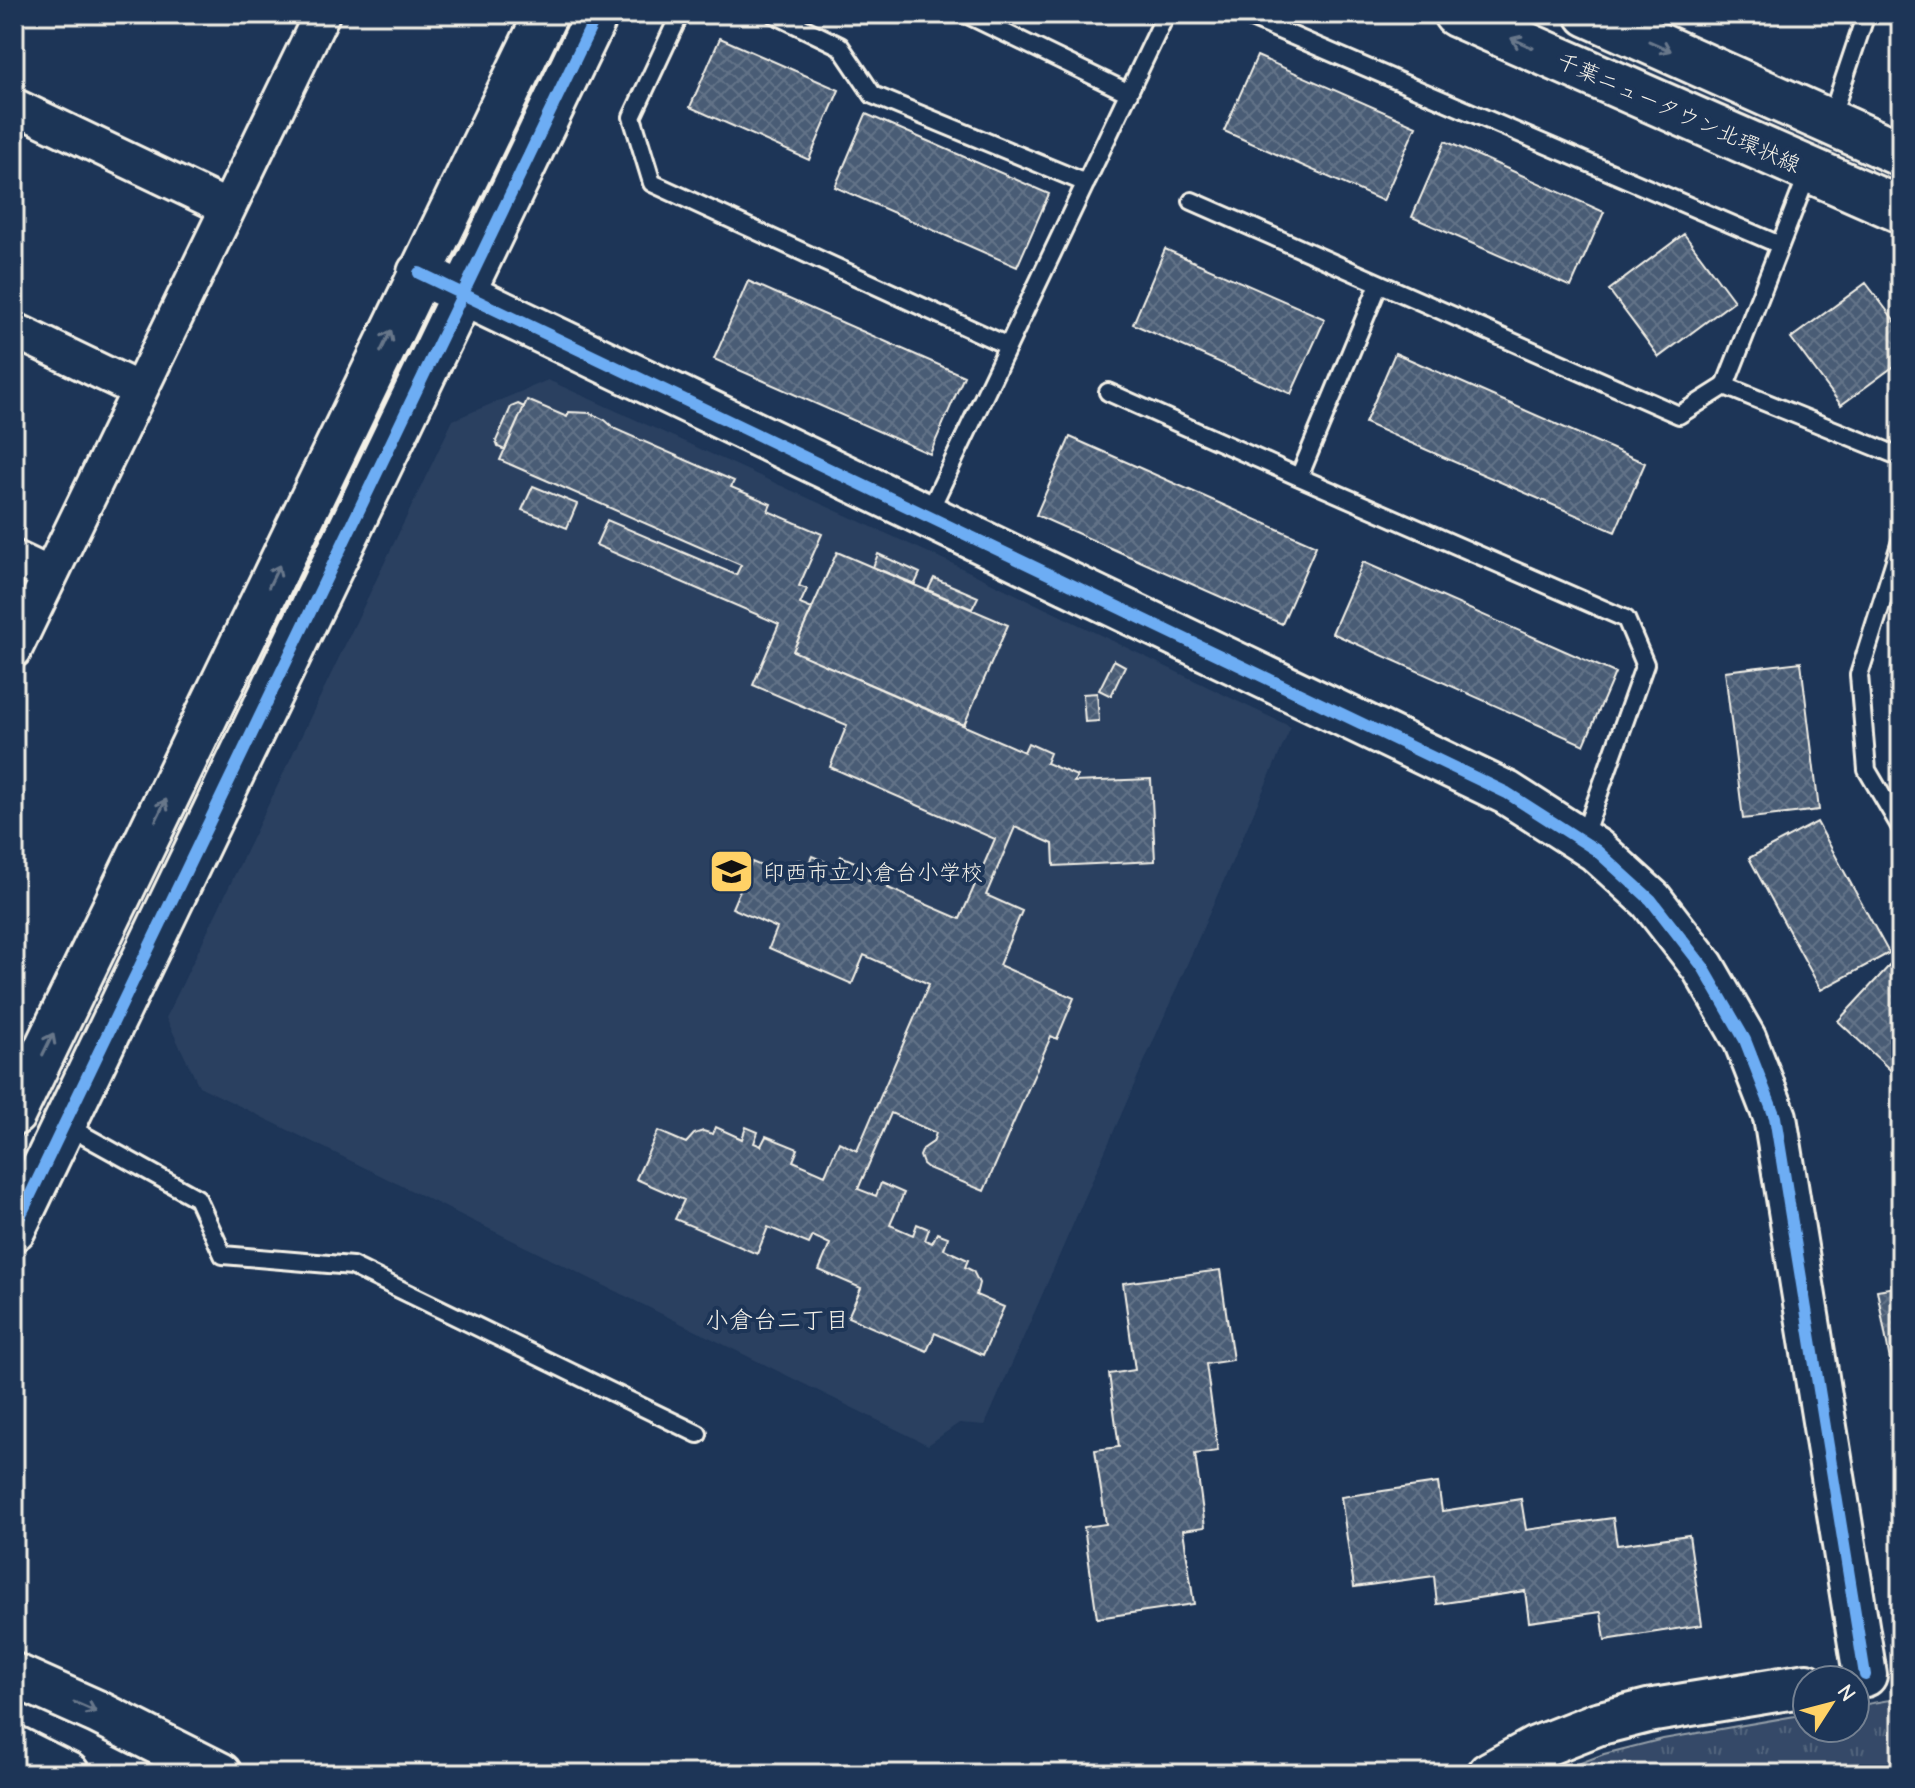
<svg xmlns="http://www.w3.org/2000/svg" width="1915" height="1788" viewBox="0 0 1915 1788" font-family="'Comic Neue','Klee One',sans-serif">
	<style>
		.built { fill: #2a4060 }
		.park { fill: url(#park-tufts); stroke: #949ea8; stroke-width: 2 }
		.building { fill: url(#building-cross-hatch); stroke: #f4f1e8; stroke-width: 2 }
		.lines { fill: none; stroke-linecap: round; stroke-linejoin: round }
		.service-casing { stroke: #f4f1e8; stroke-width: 22 }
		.minor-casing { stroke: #f4f1e8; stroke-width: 40 }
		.tertiary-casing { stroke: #f4f1e8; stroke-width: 48 }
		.secondary-casing { stroke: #f4f1e8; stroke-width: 50 }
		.service { stroke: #1d3557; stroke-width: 16 }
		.minor { stroke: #1d3557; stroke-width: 34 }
		.tertiary { stroke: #1d3557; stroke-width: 42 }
		.secondary { stroke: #1d3557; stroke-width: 44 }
		.cycleway-casing { stroke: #1d3557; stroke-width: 17 }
		.cycleway { stroke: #6dadf4; stroke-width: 12 }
		.oneway { stroke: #68778a }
		.labels { text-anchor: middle; stroke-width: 8; stroke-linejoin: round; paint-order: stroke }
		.street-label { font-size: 22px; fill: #f4f1e8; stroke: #1d3557 }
		.poi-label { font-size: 22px; fill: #f4f1e8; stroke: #1d3557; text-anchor: start }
		.neighbourhood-label { font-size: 24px; fill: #f4f1e8; stroke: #1d3557 }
	</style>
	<defs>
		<pattern id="park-tufts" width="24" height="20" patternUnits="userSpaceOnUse" patternTransform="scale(2)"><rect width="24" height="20" fill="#354a67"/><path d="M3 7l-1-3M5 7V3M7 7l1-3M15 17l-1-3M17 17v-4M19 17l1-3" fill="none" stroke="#53657d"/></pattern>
		<pattern id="building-cross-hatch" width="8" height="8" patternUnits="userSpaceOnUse" patternTransform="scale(2)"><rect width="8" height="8" fill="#485b74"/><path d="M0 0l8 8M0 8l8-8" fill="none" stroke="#637388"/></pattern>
	</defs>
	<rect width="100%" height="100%" fill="#1d3557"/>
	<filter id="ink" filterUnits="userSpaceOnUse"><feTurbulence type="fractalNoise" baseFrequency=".0125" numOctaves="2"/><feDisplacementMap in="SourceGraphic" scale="16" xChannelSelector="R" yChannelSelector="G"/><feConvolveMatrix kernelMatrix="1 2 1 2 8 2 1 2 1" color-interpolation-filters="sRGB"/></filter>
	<g filter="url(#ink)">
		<path class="built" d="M548,380L949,562L1291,727L985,1425L959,1423L928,1445L199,1086L166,1018L453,420Z"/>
		<path class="park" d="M1901,1698V1774H1552L1604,1754L1663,1739L1807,1714V1728H1855V1706Z"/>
		<path class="building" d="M720,38L839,90L809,160L690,107Z
			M1257,56L1416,126L1383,201L1224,131Z
			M866,114L1049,194L1017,267L835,187Z
			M1445,141L1604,212L1571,287L1412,217Z
			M1684,234L1734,301L1659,357L1609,290Z
			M1165,249L1325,319L1291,394L1133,324Z
			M748,281L964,376L930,454L714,359Z
			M1866,283L1901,329V361L1841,405L1791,338Z
			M1395,353L1645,463L1615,532L1365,423Z
			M527,400L567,417L569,412L590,413L605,420L615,429L734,481L731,487L771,504L768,511L822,534L799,586L807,589L800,604L812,609L793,651L1024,752L1028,743L1050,753L1046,763L1077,776L1074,782L1151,779L1155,861L1054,866L1053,844L1015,827L986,895L1022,911L999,965L1074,998L1057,1039L1051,1036L984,1191L928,1168L923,1164L920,1156L923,1149L933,1142L936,1133L891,1113L858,1189L876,1196L881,1183L904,1193L890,1225L913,1235L917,1224L929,1229L925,1240L932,1243L937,1233L948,1237L944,1249L968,1260L965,1267L973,1271L979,1283L976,1295L1004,1307L983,1355L935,1333L927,1351L848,1317L861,1288L819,1270L830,1244L813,1236L809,1244L768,1227L757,1254L675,1219L684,1200L636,1179L658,1131L686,1143L694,1134L703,1131L713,1134L716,1127L742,1139L746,1127L758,1132L754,1143L761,1146L766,1136L798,1149L793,1161L825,1175L839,1142L857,1151L929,984L864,955L852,984L769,948L777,928L732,908L752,862L780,874L789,863L799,860L809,863L812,856L836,866L841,856L873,870L868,880L875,884L880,872L893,877L888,888L960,919L995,839L830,767L847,725L753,685L779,624L596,545L607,520L736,575L741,565L500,460Z
			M518,404L524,407L505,450L498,447L496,441L511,407Z
			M1070,437L1316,546L1282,624L1036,515Z
			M533,486L577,504L567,528L522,510Z
			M837,552L1008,625L964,725L793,651Z
			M878,554L920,573L915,584L873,567Z
			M1363,562L1615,673L1584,745L1332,633Z
			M934,578L978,597L972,609L928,590Z
			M1114,660L1125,666L1111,696L1099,690Z
			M1801,662L1819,810L1743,819L1725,671Z
			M1097,693L1099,721L1085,722L1083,694Z
			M1817,822L1889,953L1821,990L1749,858Z
			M1890,965L1901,975V1080L1838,1021Z
			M1220,1270L1233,1360L1206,1364L1218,1451L1195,1454L1205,1527L1183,1530L1194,1604L1097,1618L1084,1527L1106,1524L1095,1450L1119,1447L1109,1374L1135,1370L1123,1283Z
			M1901,1286V1420L1877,1290Z
			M1438,1483L1442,1511L1521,1499L1526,1530L1613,1518L1617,1545L1689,1535L1702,1625L1605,1640L1601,1612L1529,1622L1525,1591L1437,1604L1434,1576L1354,1587L1341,1497Z"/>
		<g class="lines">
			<defs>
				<path id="service" d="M680,14L632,117L652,183L1008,346
					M774,14L840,46L873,95L1086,183
					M966,14L1129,93
					M1251,18L1780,245
					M1830,121L1866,14
					M1192,201L1679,415L1725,386L1809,171
					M1725,386L1901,457
					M1108,392L1299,477L1379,284
					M1299,477L1626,619L1645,664L1583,838
					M928,514L1166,14
					M1901,541L1859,675L1867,770L1901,828
					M65,1125L197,1198L223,1255L352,1266L698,1434"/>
				<path id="minor" d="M14,106L228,208
					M14,330L139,390
					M14,558L50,575
					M14,650L322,14"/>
				<path id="tertiary" d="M419,273L1507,793L1596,850L1651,900L1703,967L1745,1040L1775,1117L1865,1675
					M14,1114L546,14
					M14,1229L597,14
					M14,1675L97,1712L220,1774
					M14,1747L68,1774
					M1489,1774L1536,1748L1597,1724L1648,1711L1807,1685"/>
				<path id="secondary" d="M1456,14L1901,210
					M1588,14L1901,154"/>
			</defs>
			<use href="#service" class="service-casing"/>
			<use href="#minor" class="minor-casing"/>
			<use href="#tertiary" class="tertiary-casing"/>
			<use href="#secondary" class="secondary-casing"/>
			<use href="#service" class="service"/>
			<use href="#minor" class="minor"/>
			<use href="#tertiary" class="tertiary"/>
			<use href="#secondary" class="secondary"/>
			<defs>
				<path id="cycleway" d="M419,273L1507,793L1596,850L1651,900L1703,967L1745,1040L1775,1117L1865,1675
					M14,1229L597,14"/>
			</defs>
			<use href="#cycleway" class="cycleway-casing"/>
			<use href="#cycleway" class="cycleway"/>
		</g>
		<defs><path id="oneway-shaft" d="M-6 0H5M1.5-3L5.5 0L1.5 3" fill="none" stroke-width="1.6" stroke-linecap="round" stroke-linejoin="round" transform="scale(2)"/></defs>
		<g class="oneway">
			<use href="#oneway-shaft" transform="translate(1522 43) rotate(-156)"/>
			<use href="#oneway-shaft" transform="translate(1660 46) rotate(24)"/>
			<use href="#oneway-shaft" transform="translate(386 341) rotate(-64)"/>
			<use href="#oneway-shaft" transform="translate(274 576) rotate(-64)"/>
			<use href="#oneway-shaft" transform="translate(161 810) rotate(-64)"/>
			<use href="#oneway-shaft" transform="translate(48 1044) rotate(-64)"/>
			<use href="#oneway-shaft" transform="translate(85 1707) rotate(24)"/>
		</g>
	</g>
	<defs>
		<symbol id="school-square" viewBox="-11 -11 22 22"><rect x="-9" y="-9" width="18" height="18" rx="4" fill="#ffd166" stroke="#1d3557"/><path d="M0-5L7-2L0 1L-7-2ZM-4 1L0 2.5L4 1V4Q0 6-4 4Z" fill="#111"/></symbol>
	</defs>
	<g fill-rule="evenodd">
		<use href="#school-square" x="706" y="846" width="51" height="51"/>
	</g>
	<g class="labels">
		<g class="street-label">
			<text transform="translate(1679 112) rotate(24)" y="8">千葉ニュータウン北環状線</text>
		</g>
		<g class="poi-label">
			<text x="763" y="880">印西市立小倉台小学校</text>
		</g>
		<g class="neighbourhood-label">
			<text x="777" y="1328">小倉台二丁目</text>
		</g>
	</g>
	<rect width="1915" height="1788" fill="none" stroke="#1d3557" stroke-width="48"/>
	<rect x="24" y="24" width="1867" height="1740" fill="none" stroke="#f4f1e8" stroke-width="3" filter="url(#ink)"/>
	<g transform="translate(1831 1704) rotate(54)"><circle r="38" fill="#1d3557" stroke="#738091" stroke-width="2"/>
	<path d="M0-6L14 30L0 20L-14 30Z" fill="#ffd166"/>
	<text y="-12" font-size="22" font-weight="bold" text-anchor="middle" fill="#f4f1e8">N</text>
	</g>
</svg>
